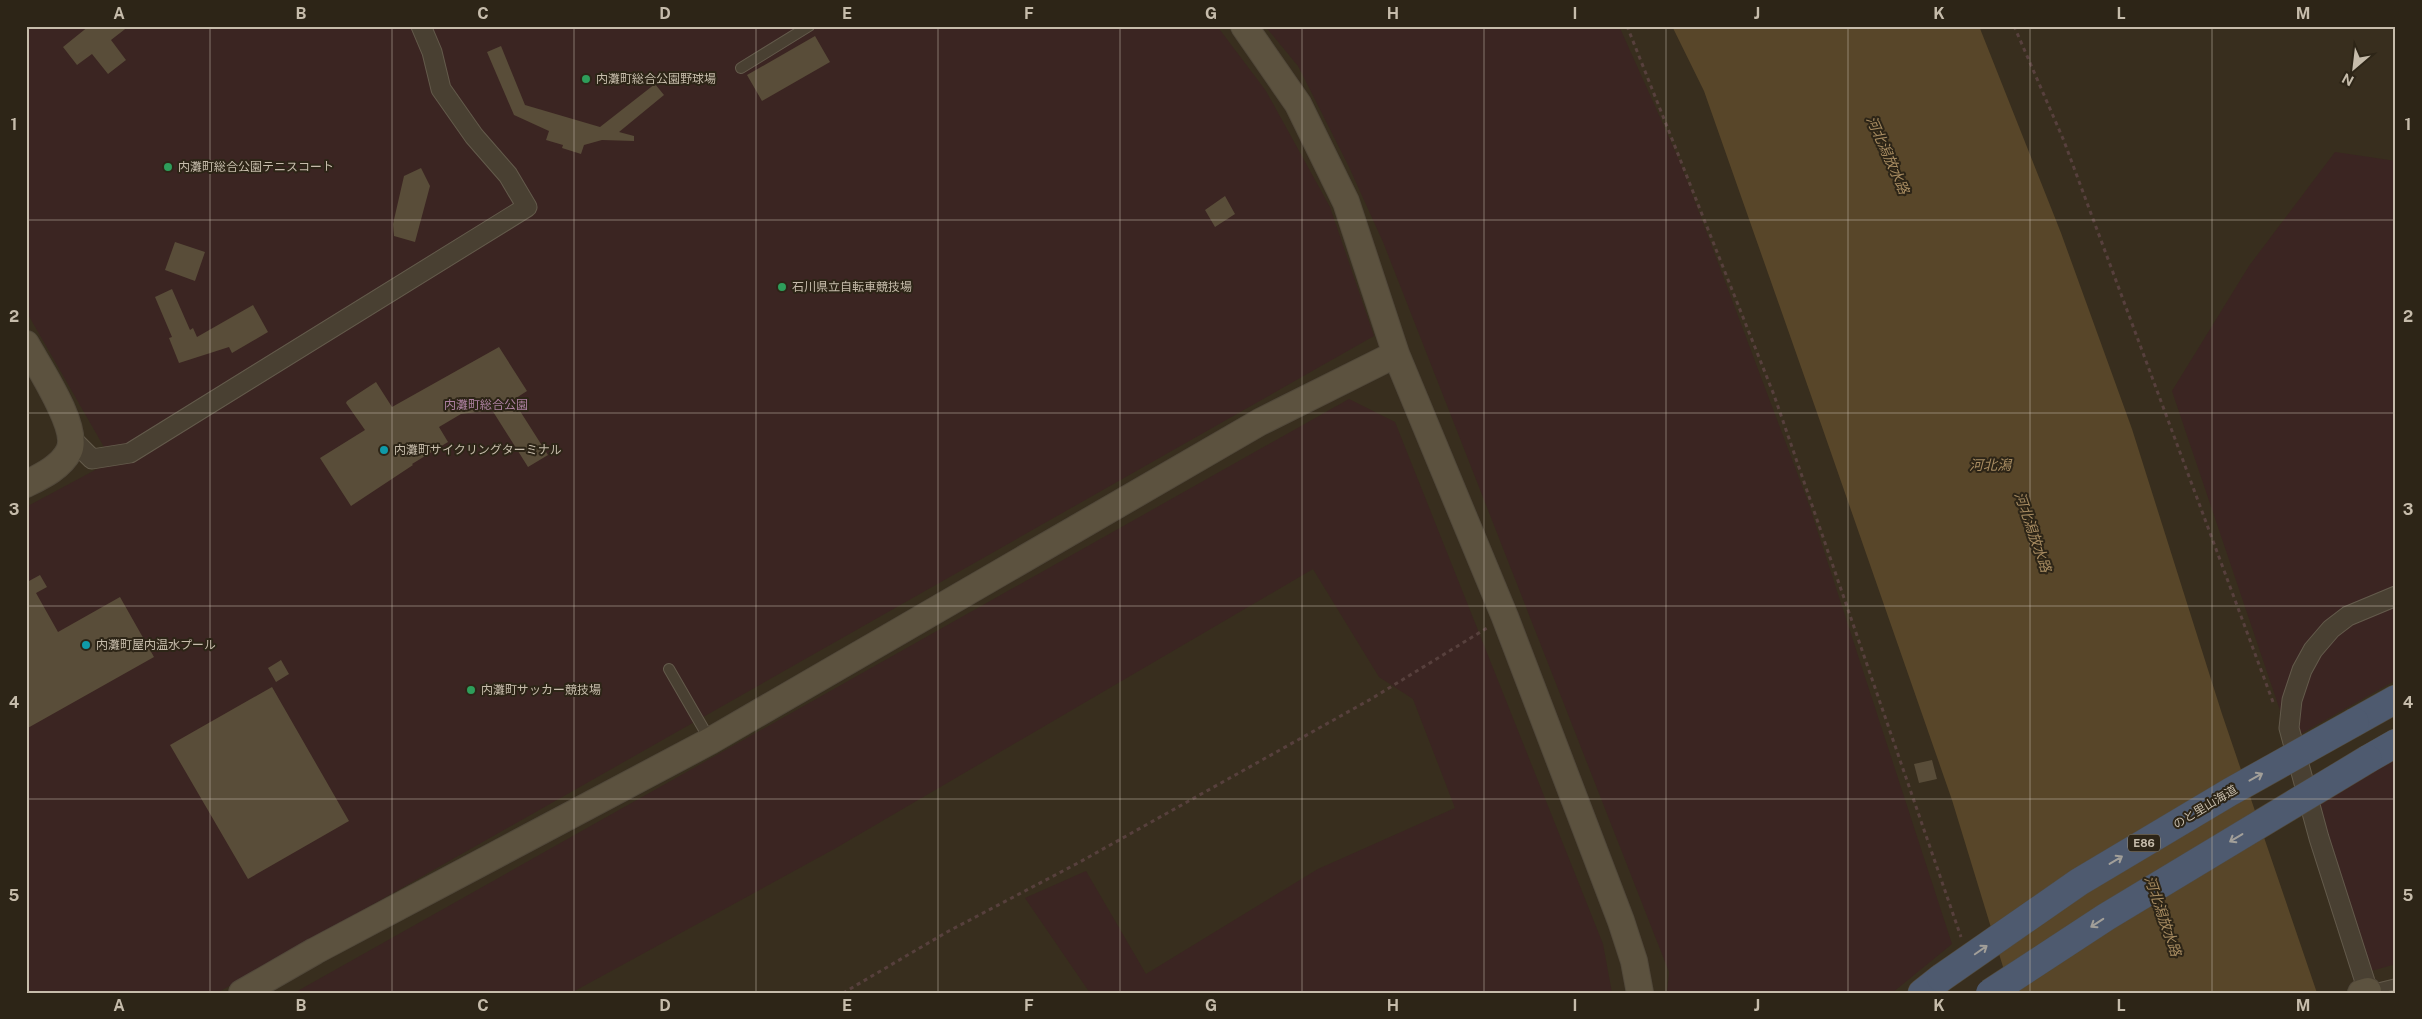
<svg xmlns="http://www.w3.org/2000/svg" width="2422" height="1019" viewBox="0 0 2422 1019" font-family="'Public Sans','Noto Sans JP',sans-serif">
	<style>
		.green { fill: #3b2522 }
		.water { fill: #584629 }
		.building { fill: #594d39 }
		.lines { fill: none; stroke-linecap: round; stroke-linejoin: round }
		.lane-casing { stroke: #645b4c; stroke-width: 12 }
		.street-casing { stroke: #645b4c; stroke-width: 21 }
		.secondary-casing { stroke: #52493b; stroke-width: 28 }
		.highway-casing { stroke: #534b3c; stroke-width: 29 }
		.path { stroke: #57403d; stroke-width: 3; stroke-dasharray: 4 4; stroke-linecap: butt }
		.lane { stroke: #494032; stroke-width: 10 }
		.street { stroke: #494032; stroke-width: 19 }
		.secondary { stroke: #5c523f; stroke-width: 26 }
		.highway { stroke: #4e5a6f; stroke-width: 28 }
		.highway-bridge-casing { stroke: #534b3c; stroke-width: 29; stroke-linecap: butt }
		.highway-bridge { stroke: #4e5a6f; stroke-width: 28 }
		.oneway { stroke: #a29f99 }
		.grid { fill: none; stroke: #c6bcab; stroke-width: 1; stroke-opacity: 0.55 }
		.leisure-dot { fill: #2e9e5b; stroke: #2d2517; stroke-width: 2 }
		.culture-dot { fill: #0f9aa8; stroke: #2d2517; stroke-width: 2 }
		.labels { text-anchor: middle; stroke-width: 4; stroke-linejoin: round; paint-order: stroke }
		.shield { fill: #2d2517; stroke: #988f7f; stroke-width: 1 }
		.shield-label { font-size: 11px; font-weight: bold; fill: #c6bcab }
		.poi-label { font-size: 12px; fill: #c6bcab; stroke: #2d2517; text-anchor: start }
		.park-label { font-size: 12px; fill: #ad81a1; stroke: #2d2517 }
		.street-label { font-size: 12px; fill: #c6bcab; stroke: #2d2517 }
		.water-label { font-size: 14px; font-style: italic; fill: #a88c61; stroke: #2d2517 }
		.neatline { fill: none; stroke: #c6bcab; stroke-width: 2 }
		.grid-label { font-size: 16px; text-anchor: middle; font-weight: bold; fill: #c6bcab }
	</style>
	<rect width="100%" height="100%" fill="#382e1e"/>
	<path class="green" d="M26,26H1217L1266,91L1330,207L1374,336L217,993H26V507L112,461L26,311Z
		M1265,26H1619L1680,162L1808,502L1952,944L1892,993H1667L1669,972L1383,242L1349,167L1298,66Z
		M2335,152L2396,161V680L2290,740L2172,391L2249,266Z
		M1349,399L1395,422L1603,944L1612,993H1090L1025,898L1086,871L1146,974L1318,869L1455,808L1413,699L1379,677L1313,569L836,848L571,993H294Z
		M2396,732V964L2371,971L2310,782Z"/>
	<path class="water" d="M1672,26H1979L2061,233L2132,429L2222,714L2317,993H2011L1952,800L1821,424L1704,91Z"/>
	<path class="building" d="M89,26H129L111,40L126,60L108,74L92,54L77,65L63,47Z
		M815,36L830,62L762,101L747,75Z
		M501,46L525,105L600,127L655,84L664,95L619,132L634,136V141L602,140L584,145L581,154L562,148L563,145L546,140L549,131L514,115L487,52Z
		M421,168L430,186L415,242L394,236L393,224L404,176Z
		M1225,196L1235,214L1215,227L1205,210Z
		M175,242L205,252L195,281L165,270Z
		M172,289L190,330L193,328L197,337L253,305L268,332L232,353L229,347L179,363L169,338L172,337L155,297Z
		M499,347L527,391L513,400L548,455L528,467L492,410L461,414L439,427L448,442L412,464L413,465L351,506L320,458L365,430L346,403L347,401L376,382L392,407Z
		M40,575L47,587L36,593L58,632L120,597L154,657L26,729V576L29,581Z
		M281,660L289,674L276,682L268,668Z
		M272,687L349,821L248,879L170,745Z
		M1932,760L1937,779L1919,783L1914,764Z"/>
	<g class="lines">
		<defs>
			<path id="lane" d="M741,68L809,26
				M669,669L710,740
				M2368,991L2396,984"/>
			<path id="street" d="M71,438L92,459L130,453L527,207L508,175L474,136L441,89L432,52L421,26
				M2368,991L2319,838L2289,728L2292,700L2302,670L2313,650L2331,629L2348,616L2396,596"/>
			<path id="secondary" d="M26,344C38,366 80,428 69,451C61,467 42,476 26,484
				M1396,354L1505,617L1621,921L1634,961L1640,993
				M242,993L315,951L710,741L1260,422L1396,354L1346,202L1298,104L1244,26
				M2361,993L2368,991"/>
			<path id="highway" d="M2355,722L2396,699
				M2368,759L2396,743
				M1922,993L1941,978"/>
		</defs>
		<use href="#lane" class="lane-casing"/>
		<use href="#street" class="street-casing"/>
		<use href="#secondary" class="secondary-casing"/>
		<use href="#highway" class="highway-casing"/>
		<path class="path" d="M1627,26L1774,395L1961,937
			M2014,26L2064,141L2273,702
			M843,993L947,932L1078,863L1371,699L1487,628"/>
		<use href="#lane" class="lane"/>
		<use href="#street" class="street"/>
		<use href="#secondary" class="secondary"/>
		<use href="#highway" class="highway"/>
		<defs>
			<path id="highway-bridge" d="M1941,978L2079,882L2230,792L2355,722
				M1990,993L2106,917L2368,759"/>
		</defs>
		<use href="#highway-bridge" class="highway-bridge-casing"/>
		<use href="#highway-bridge" class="highway-bridge"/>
	</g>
	<defs><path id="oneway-shaft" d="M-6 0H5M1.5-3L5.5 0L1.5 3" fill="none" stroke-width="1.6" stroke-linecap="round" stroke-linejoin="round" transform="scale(1.25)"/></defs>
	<g class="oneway">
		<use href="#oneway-shaft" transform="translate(2256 777) rotate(-29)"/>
		<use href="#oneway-shaft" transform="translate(2236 838) rotate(149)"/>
		<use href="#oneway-shaft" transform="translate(2116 860) rotate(-31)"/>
		<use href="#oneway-shaft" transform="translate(2097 923) rotate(147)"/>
		<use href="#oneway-shaft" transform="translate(1981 950) rotate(-35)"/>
	</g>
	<path class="grid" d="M210,26V993M392,26V993M574,26V993M756,26V993M938,26V993M1120,26V993M1302,26V993M1484,26V993M1666,26V993M1848,26V993M2030,26V993M2212,26V993M26,220H2396M26,413H2396M26,606H2396M26,799H2396"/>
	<g class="leisure-dot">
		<circle cx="586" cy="79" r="5"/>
		<circle cx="168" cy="167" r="5"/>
		<circle cx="782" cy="287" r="5"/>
		<circle cx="471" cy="690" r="5"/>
	</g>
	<g class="culture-dot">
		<circle cx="384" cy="450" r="5"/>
		<circle cx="86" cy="645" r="5"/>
	</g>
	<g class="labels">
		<rect class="shield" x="2128" y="834.5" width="32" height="17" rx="4"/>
		<g class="shield-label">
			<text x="2144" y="847">E86</text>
		</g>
		<g class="poi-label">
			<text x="596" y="83">内灘町総合公園野球場</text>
			<text x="178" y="171">内灘町総合公園テニスコート</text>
			<text x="792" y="291">石川県立自転車競技場</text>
			<text x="394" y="454">内灘町サイクリングターミナル</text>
			<text x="96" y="649">内灘町屋内温水プール</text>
			<text x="481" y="694">内灘町サッカー競技場</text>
		</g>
		<g class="park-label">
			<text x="486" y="409">内灘町総合公園</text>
		</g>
		<g class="street-label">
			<text transform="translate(2205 807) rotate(-31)" y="4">のと里山海道</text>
		</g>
		<g class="water-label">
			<text transform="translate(1888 155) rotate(66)" y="5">河北潟放水路</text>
			<text x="1990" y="470">河北潟</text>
			<text transform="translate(2033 532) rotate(71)" y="5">河北潟放水路</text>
			<text transform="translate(2163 916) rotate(71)" y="5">河北潟放水路</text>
		</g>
	</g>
	<rect width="2422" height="1019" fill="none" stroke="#2d2517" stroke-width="55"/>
	<g transform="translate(2354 68) rotate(208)" stroke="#2d2517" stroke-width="4" paint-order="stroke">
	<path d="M0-4L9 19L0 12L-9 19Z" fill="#c6bcab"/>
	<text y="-8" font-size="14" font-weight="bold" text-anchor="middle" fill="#c6bcab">N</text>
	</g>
	<rect x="28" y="28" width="2366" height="964" class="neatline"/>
	<g class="grid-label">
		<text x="119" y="19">A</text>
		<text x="301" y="19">B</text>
		<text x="483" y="19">C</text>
		<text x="665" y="19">D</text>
		<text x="847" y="19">E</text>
		<text x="1029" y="19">F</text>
		<text x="1211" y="19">G</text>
		<text x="1393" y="19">H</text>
		<text x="1575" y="19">I</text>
		<text x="1757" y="19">J</text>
		<text x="1939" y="19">K</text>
		<text x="2121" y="19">L</text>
		<text x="2303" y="19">M</text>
		<text x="14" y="130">1</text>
		<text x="2408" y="130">1</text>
		<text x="14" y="322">2</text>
		<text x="2408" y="322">2</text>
		<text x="14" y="515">3</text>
		<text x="2408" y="515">3</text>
		<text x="14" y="708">4</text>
		<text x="2408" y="708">4</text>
		<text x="14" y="901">5</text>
		<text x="2408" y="901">5</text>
		<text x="119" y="1011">A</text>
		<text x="301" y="1011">B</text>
		<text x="483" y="1011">C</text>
		<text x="665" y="1011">D</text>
		<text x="847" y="1011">E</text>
		<text x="1029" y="1011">F</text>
		<text x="1211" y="1011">G</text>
		<text x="1393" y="1011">H</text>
		<text x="1575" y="1011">I</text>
		<text x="1757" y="1011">J</text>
		<text x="1939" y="1011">K</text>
		<text x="2121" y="1011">L</text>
		<text x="2303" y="1011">M</text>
	</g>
</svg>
